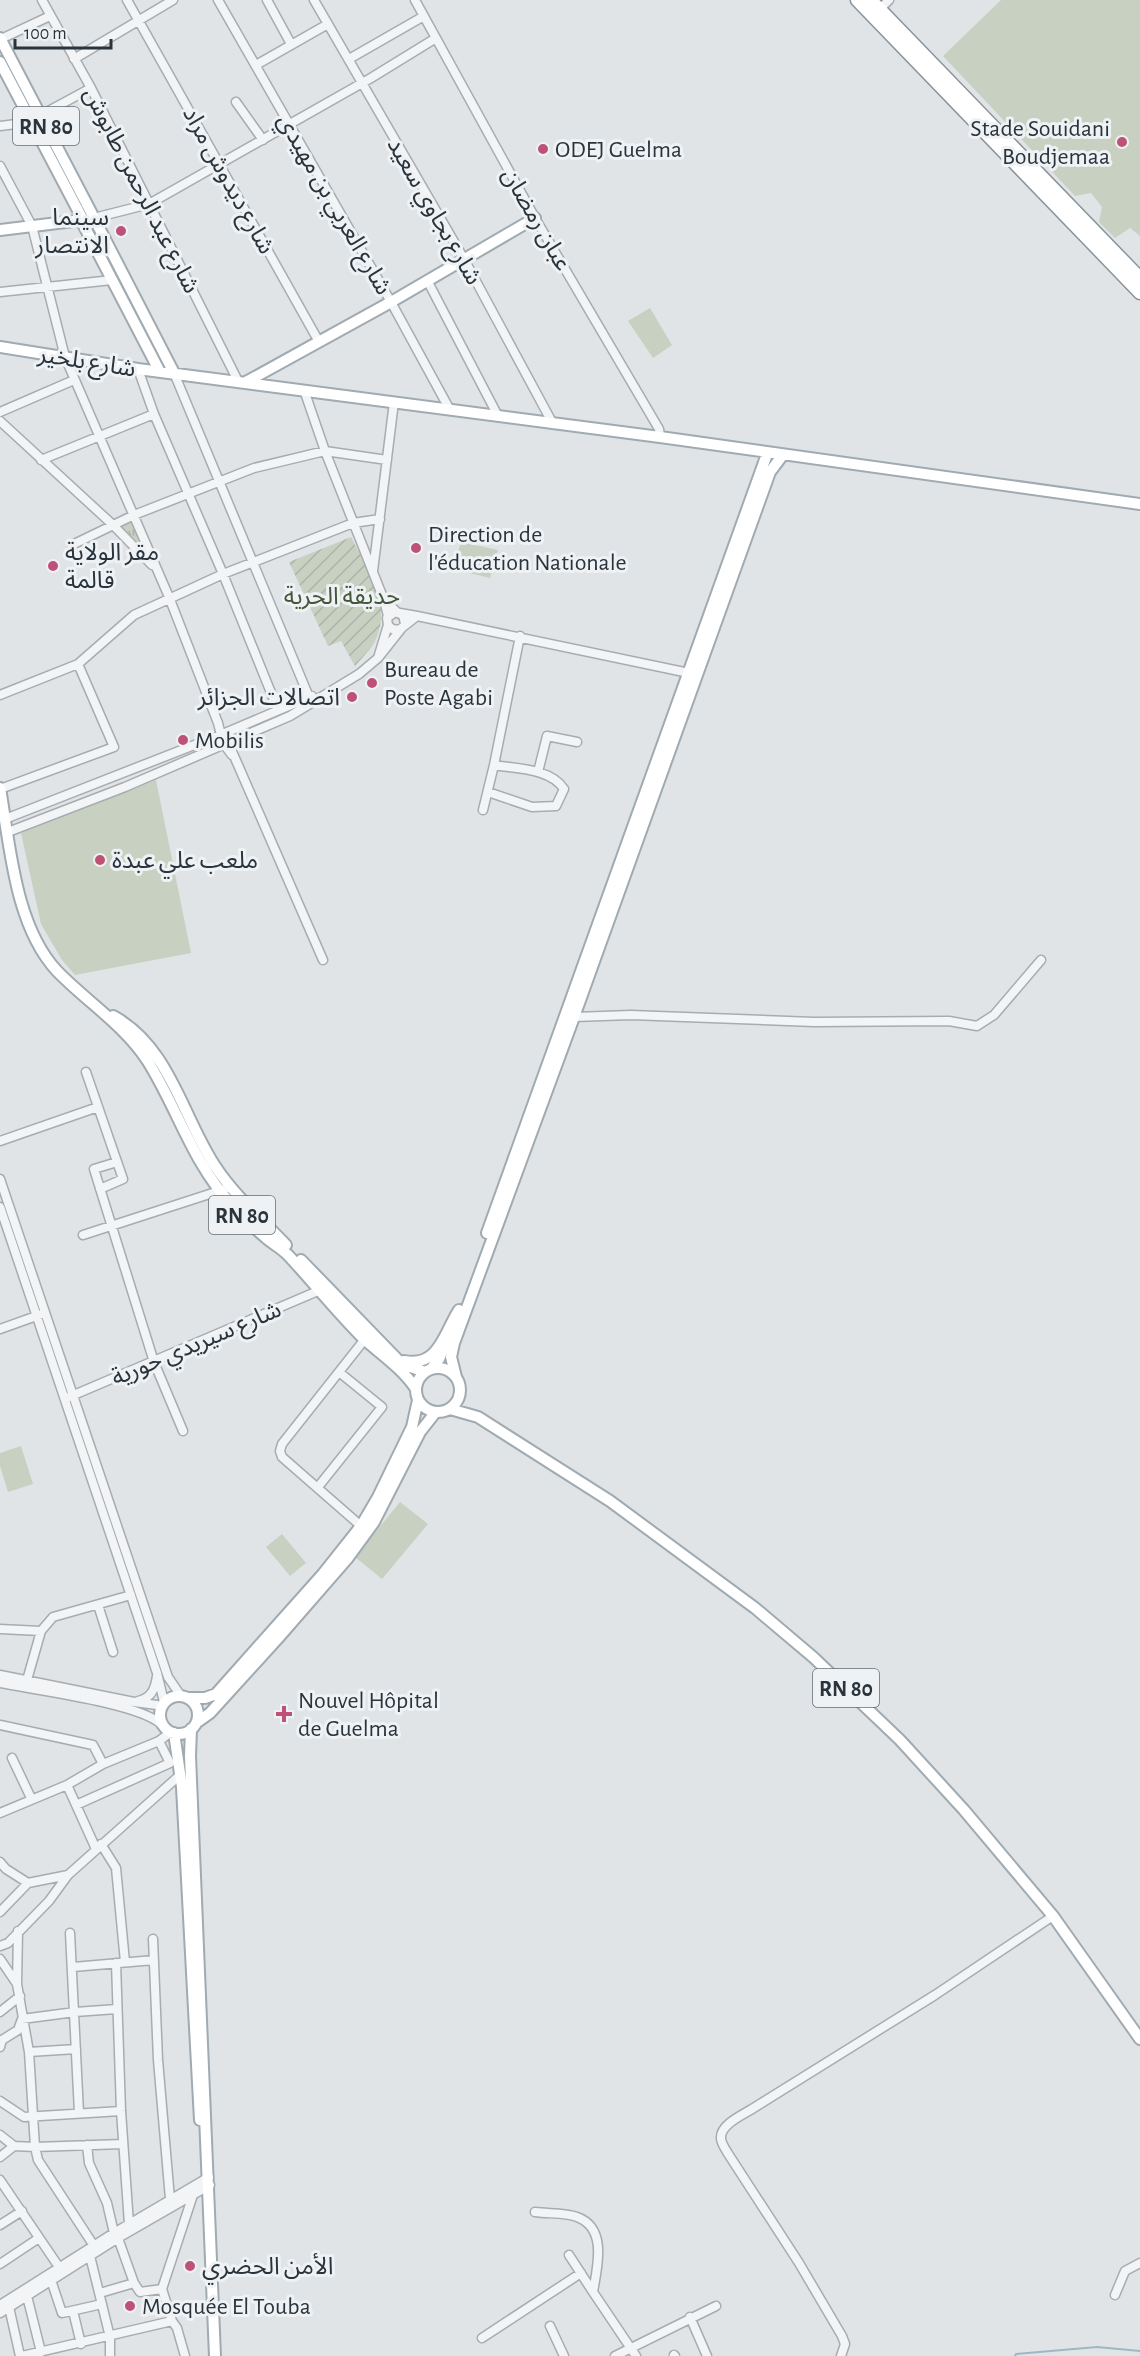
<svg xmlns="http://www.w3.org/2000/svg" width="1140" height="2356" viewBox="0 0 1140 2356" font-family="'Alegreya Sans','Noto Sans Arabic',sans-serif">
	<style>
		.grass { fill: url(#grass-tufts) }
		.park { fill: #c8d0c2 }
		.garden { fill: url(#garden-furrows) }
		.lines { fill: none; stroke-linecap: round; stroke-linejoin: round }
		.stream { stroke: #9eb7c3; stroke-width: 2 }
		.minor-casing { stroke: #a6acb0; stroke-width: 11 }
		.major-casing { stroke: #a0aab1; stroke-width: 14 }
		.highway-casing { stroke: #89949c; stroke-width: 15 }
		.minor { stroke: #f2f4f6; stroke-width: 8 }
		.major { stroke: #fff; stroke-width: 10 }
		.highway { stroke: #fff; stroke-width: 12 }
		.poi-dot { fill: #be5276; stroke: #eff2f5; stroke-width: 2 }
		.labels { text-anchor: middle; stroke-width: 6; stroke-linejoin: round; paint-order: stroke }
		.shield { fill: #eff2f5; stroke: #656d74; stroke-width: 1.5 }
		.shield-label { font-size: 22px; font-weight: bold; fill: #2a343c }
		.poi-label { font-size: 24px; fill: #2a343c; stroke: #eff2f5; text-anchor: start }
		.street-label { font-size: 24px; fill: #2a343c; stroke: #eff2f5 }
		.park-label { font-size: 24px; fill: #445639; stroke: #eff2f5 }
	</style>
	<defs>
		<pattern id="grass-tufts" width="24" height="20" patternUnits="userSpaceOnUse" patternTransform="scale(1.5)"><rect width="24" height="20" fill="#c8d0c2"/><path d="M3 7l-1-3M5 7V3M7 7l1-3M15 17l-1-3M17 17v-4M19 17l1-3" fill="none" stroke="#acb3a8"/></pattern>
		<pattern id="garden-furrows" width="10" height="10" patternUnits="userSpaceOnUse" patternTransform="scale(1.5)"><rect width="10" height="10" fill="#c8d0c2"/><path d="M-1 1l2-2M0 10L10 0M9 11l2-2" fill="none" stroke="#acb3a8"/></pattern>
	</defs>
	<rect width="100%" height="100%" fill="#e0e4e7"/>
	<path class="grass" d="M132,522L144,548L121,526Z"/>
	<path class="park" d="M1001,0H1140V236L1130,228L1115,238L1099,222L1102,207L1091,193L1075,196L943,56Z
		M650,308L672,345L653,358L628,321Z
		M461,542L498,550L490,578L453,569Z
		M156,780L191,953L75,975L62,960L41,924L21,833Z
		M21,1446L33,1484L8,1492L0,1466V1453Z
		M400,1502L428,1524L382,1579L355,1557Z
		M282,1534L306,1563L290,1576L266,1547Z"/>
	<path class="garden" d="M351,537C368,571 395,607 373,645C368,652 361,659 355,666L341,641L328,646L289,562Z"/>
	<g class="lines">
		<path class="stream" d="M1015,2356L1016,2354L1097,2347L1140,2351"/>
		<defs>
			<path id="minor" d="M42,0L91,88L238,381
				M127,0L318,340
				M218,0L391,302L450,410
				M267,0L291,44
				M314,0L464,259L553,424
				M415,0L535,218L659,429L660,437
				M880,9L889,0
				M1,39L50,16
				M74,59L173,0
				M349,59L424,16
				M256,65L328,24
				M236,102L263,140
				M41,115L91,88
				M0,126L32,122
				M0,166L32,226L65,357L169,597L218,723L223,743L232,755
				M94,218L149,204L371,78L436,38
				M427,280L498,416
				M0,292L112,280
				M138,369L154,414L223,574L278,710
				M174,373L309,697
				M304,390L325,451L384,600
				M0,412L74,380
				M0,421L113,525L152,565
				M41,460L154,414
				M72,545L134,515L254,468L325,451L387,460
				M373,571L394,402
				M400,613L417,616L399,630L392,629L388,625L387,618L395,612L403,615L405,624
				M388,616L384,600L397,612
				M417,616L689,673
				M388,625L378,658L401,629
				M0,695L78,664L134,615L223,574L353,523L380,519
				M231,749L323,960
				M538,772L547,736L577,742
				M0,789L114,747L78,664
				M488,792L532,807L556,806L564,789C550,768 517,769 494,765
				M483,810L494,765L520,636
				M5,819L225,733L312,696
				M8,832L125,787L290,716L359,674L378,658
				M574,1017L631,1015L814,1022L949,1021L977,1026L994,1015L1041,960
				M86,1072L123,1179L100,1189
				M0,1141L98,1107
				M117,1162L94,1169L154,1362L183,1431
				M0,1179L168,1677L181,1696
				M0,1207L157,1673L164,1702
				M83,1235L225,1189
				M0,1329L42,1314
				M69,1397L325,1288
				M318,1487L382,1407L339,1372
				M361,1526L282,1457L280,1451L282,1444L365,1339
				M98,1605L113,1652
				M0,1629L41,1631
				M0,1675L134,1702L157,1705L161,1707
				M27,1680L41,1631L53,1617L131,1595
				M0,1683C35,1690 138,1703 161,1724
				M138,1701C151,1698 155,1690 157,1676
				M0,1725L93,1745L103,1764
				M12,1758L31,1798
				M67,1785L96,1849
				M76,1805L170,1763L159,1741
				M0,1813L67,1785L103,1764L159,1741L171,1732
				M101,1844L116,1868L125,1962
				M0,1862L6,1869L28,1883L68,1875L180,1775
				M0,1912L28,1883
				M18,1931L17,1984L29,2052L35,2147L123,2144
				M70,1933L79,2113
				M153,1939L158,2060L170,2199
				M0,1946L8,1943L49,1901L68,1875
				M0,1959L17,1984
				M116,1963L121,2111L129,2224
				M73,1967L154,1960
				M0,2012L20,1996
				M0,2047L2,2040L18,2030L22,2019L75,2012L117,2009
				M29,2052L76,2049
				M0,2101L24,2117L121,2111
				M0,2135L14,2146L35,2147L38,2160L96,2249
				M87,2145L89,2163L107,2203L114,2233
				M0,2157L14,2146
				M0,2180L61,2270
				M535,2212C548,2214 565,2212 577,2217C608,2228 597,2268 593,2292L636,2356
				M0,2225L22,2211
				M118,2238L134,2283L140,2292L162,2289
				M569,2255L593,2292
				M90,2256L110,2337V2356
				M0,2264L39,2238
				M51,2280L62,2313L102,2304
				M100,2293L134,2283
				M1115,2295L1125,2271L1140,2263
				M27,2296L41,2352
				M0,2305L114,2233L209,2177
				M9,2307L20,2356
				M73,2311L81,2344
				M0,2313L118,2238L210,2185
				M690,2317L707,2356
				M172,2321L177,2328L185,2356
				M550,2326L564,2356
				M482,2338L581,2273
				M674,2355L675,2356
				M22,2356L172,2321L162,2289L193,2195
				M615,2356L716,2306
				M841,2356L845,2344L842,2336L799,2263L727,2152C725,2148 721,2143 721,2138C720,2125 742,2115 752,2109L935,1995L1053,1916"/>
			<path id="major" d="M0,38L92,214
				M0,62L82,218
				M94,218L174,373
				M82,222L160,372
				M0,230L82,220
				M0,347L138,369L660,437L1140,504
				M246,382L391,302L535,218
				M0,788C10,846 15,926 57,971C86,1001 123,1024 147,1060C177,1107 192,1162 231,1204C241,1215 252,1226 264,1236C271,1243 280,1247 288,1255C314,1283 337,1312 364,1339C382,1355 403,1369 416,1389
				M113,1016C170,1047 182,1116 215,1166C234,1195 261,1219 286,1245
				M487,1233L767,454
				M301,1260L398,1360L408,1366L425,1372
				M404,1361C439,1368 444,1333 459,1310
				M416 1390a22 22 0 1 1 44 0a22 22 0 1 1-44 0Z
				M431,1369L439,1359L450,1332
				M456,1377L451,1357L454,1343L574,1017L770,472L782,456
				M450,1409L478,1417L610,1501L755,1608L813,1657L900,1740L964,1810L1053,1916L1140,2039
				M160 1715a19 19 0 1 1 38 0a19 19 0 1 1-38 0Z
				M187,1698H205L216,1694L322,1575L361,1526L378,1497L412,1427L418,1400
				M196,1723L210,1713L280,1636L347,1559L374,1522L420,1432L435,1413
				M191,1729L190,1756L215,2356
				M174,1733L182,1787L200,2120"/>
			<path id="highway" d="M857,0L1140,293
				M871,0L1140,278"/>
		</defs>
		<use href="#minor" class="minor-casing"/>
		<use href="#major" class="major-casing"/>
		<use href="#highway" class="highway-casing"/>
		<use href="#minor" class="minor"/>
		<use href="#major" class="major"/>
		<use href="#highway" class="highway"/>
	</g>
	<g class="poi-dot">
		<circle cx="1122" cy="142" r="6"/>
		<circle cx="543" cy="149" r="6"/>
		<circle cx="121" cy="231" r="6"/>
		<circle cx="416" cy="548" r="6"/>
		<circle cx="53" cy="566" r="6"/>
		<circle cx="372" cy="683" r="6"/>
		<circle cx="352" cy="697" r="6"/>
		<circle cx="183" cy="740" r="6"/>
		<circle cx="100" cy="860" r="6"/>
		<path d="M281 1705h6v6h6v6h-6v6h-6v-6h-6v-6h6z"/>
		<circle cx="190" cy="2266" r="6"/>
		<circle cx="130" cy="2306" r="6"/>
	</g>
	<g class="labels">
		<g class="shield">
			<rect x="13" y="107" width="66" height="38" rx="4.5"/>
			<rect x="209" y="1196" width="66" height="38" rx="4.5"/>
			<rect x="813" y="1669" width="66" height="38" rx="4.5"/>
		</g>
		<g class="shield-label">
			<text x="46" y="134">RN 80</text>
			<text x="242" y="1223">RN 80</text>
			<text x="846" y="1696">RN 80</text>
		</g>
		<g class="poi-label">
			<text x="1110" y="136" text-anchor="end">Stade Souidani<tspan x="1110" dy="28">Boudjemaa</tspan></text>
			<text x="555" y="157">ODEJ Guelma</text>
			<text x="109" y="225" text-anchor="end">سينما<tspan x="109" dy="28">الانتصار</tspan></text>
			<text x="428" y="542">Direction de<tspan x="428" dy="28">l'éducation Nationale</tspan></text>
			<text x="65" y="560">مقر الولاية<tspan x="65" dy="28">قالمة</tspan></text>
			<text x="384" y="677">Bureau de<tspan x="384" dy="28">Poste Agabi</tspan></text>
			<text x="340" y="705" text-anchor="end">اتصالات الجزائر</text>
			<text x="195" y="748">Mobilis</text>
			<text x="112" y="868">ملعب علي عبدة</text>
			<text x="298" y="1708">Nouvel Hôpital<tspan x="298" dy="28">de Guelma</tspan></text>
			<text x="202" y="2274">الأمن الحضري</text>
			<text x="142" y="2314">Mosquée El Touba</text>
		</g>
		<g class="street-label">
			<text transform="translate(229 180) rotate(61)" y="8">شارع ديدوش مراد</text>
			<text transform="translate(142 190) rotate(63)" y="8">شارع عبد الرحمن طابوش</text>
			<text transform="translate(335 204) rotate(60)" y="8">شارع العربي بن مهيدي</text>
			<text transform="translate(435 211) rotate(60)" y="8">شارع بجاوي سعيد</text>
			<text transform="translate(537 219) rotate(60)" y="8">عبان رمضان</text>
			<text transform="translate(87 361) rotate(9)" y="8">شارع بلخير</text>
			<text transform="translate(196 1343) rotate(-23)" y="8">شارع سيريدي حورية</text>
		</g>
		<g class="park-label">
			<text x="342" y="604">حديقة الحرية</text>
		</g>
	</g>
	<path d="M15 39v9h96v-9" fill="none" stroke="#2a343c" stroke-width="3"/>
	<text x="24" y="39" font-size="18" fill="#2a343c" stroke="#eff2f5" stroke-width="4.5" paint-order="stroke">100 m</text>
</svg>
